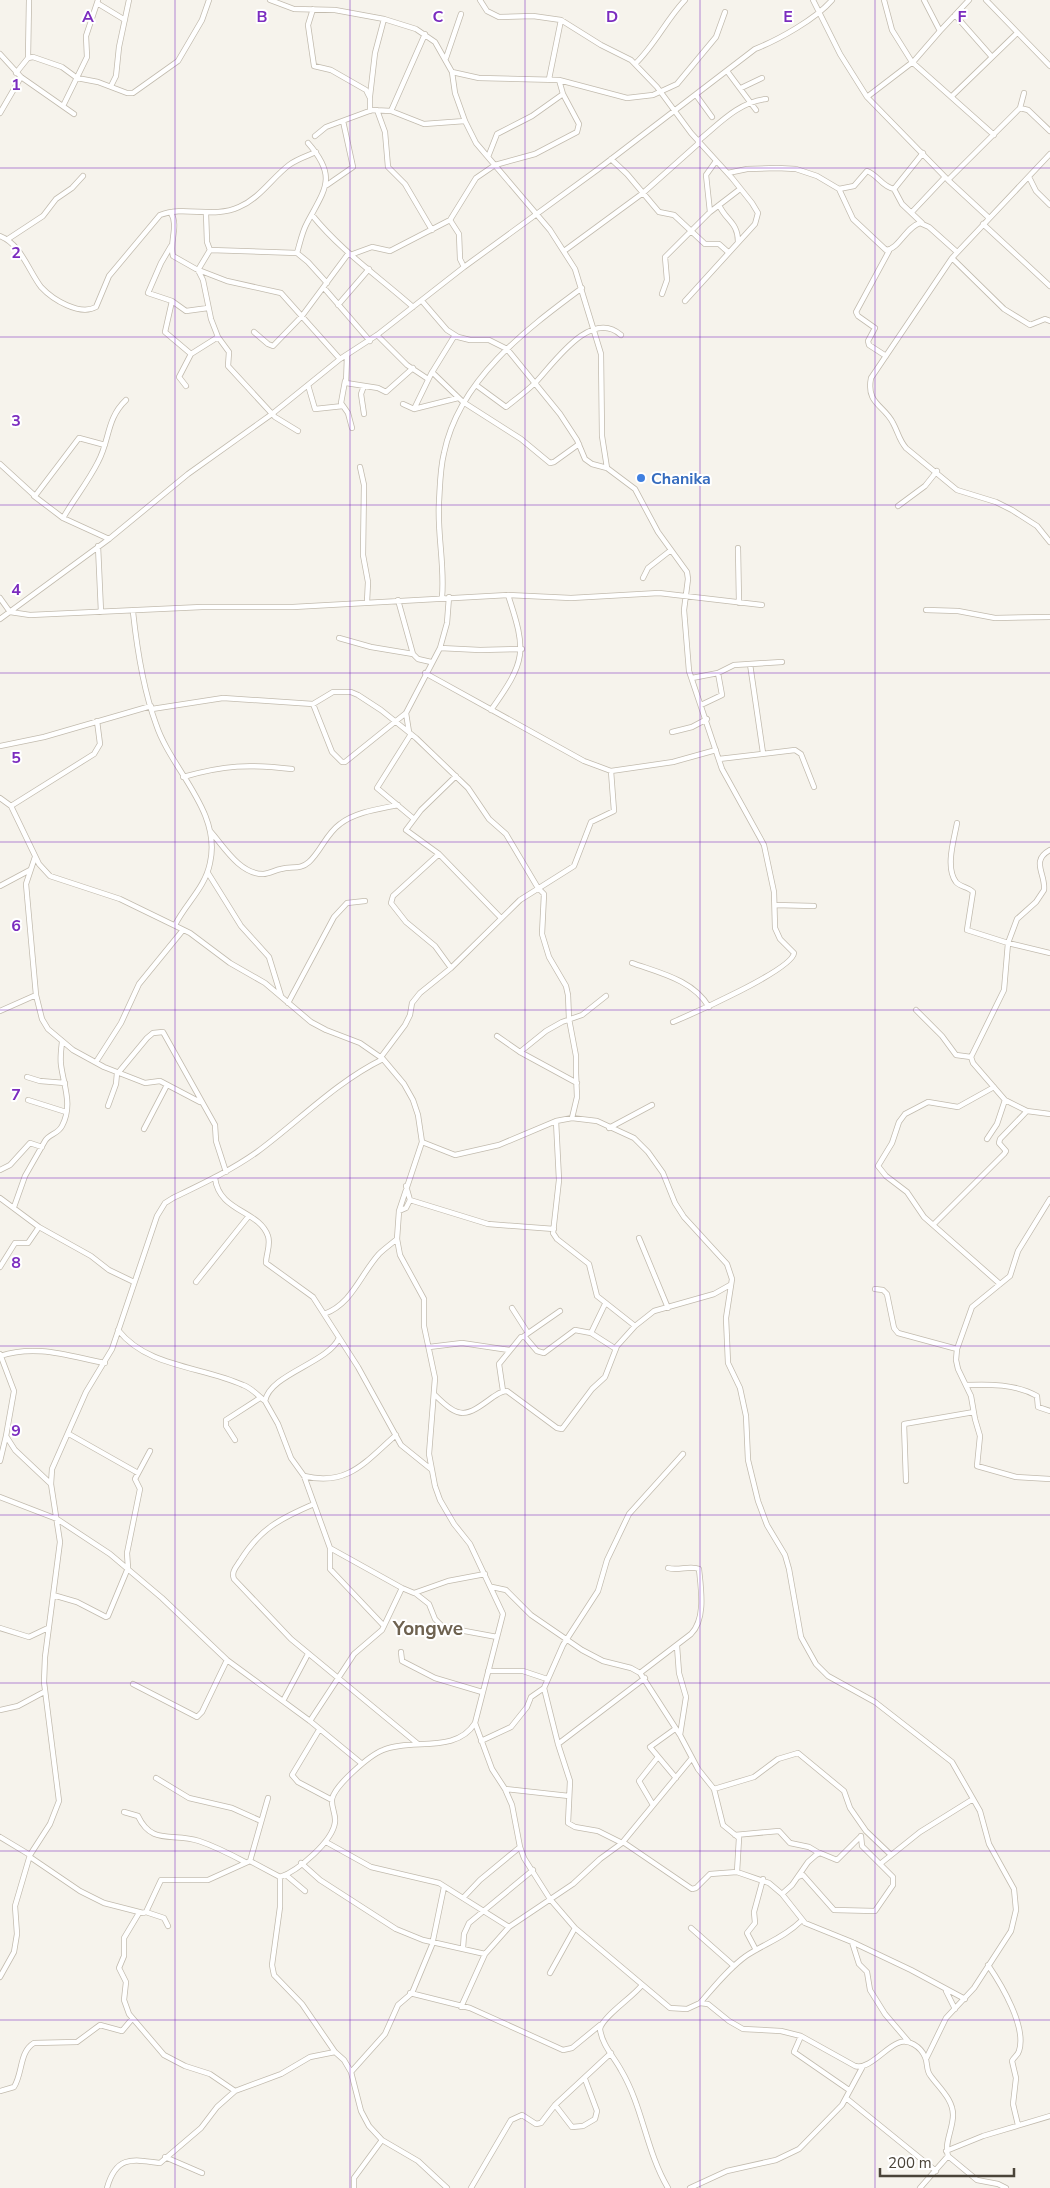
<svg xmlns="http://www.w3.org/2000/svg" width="1050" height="2188" viewBox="0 0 1050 2188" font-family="'Nunito Sans',sans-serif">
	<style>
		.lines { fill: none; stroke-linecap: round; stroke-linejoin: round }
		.minor-casing { stroke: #c2bbae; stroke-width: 6 }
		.minor { stroke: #fff; stroke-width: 4.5 }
		.grid { fill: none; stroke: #7b2cbf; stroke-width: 1; stroke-opacity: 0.55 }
		.shop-dot { fill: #3f7fe0; stroke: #fff; stroke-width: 2 }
		.labels { text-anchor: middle; stroke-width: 4; stroke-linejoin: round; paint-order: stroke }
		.shop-label { font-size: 16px; font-weight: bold; fill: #366cbe; stroke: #fff; text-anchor: start }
		.quarter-label { font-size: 19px; font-weight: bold; fill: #6e6250; stroke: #fff }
		.grid-label { font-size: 16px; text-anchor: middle; font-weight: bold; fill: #7b2cbf; stroke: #fff; stroke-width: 4; stroke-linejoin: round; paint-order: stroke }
	</style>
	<rect width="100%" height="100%" fill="#f6f3ec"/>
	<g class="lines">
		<defs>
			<path id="minor" d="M270,0L294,9L335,10L384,19L416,29L435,42L452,72L455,93L465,121L476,143L550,230L575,269L601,354L602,436L607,468L635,489L658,532L687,572L688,579L684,610L689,671L722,769L764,845L774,892L775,928L780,939L794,953C792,970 692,1014 673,1022
				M480,0L487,11L499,17L533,16L561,20L601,45L631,60L657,87L691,133L732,178L752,203L758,213L755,224L685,301
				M813,0L840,54L867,97L948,180L988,217
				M884,0L892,30L912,62L994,135
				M986,0L1050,66
				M97,3L125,20
				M313,9L308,25L314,66L331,70L366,90L370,98V111
				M955,15L992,57
				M940,31L969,0
				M0,54L21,77L74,114
				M28,58L29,0
				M446,58L461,14
				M635,64C655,45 666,20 685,0
				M727,71L756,110
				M452,72L479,78L559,80L627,98L653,95L677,84L716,37L725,12
				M16,73L28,58L33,57L62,67L77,78L98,82L127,93H133L178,61L202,20L209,0
				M549,79L561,20
				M111,86L116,76L119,47L129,0
				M741,88L762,78
				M696,95L712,117
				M370,96L375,53L384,19
				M952,96L1017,33
				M867,97L914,61L940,31L924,0
				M63,106L87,57L86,36L98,0
				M1020,108L1024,93
				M377,110L385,132L388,167L405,184L432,230
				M391,111L425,34
				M0,113L21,77
				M315,136L326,127L372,110L391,111L424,124L465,121
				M698,141C718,125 738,102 766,99
				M1050,154L952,258L871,378C866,404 884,405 893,423C898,432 899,440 906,448L957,490L996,502L1012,510L1037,526L1050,542
				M488,157L497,134L532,116L563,94L559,80
				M611,159L627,174L659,212L674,215L705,244H719L728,252
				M728,173L747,169L777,168L796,169L817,176L839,189L853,219L886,250C899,249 906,227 920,223L929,227L957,252
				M1029,177L1036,191L1050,205
				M948,180L1020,108L1028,110L1050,131
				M327,185L353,167L343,121
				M839,189L854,186L867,171C878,175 882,187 894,189
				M719,205C726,221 738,222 738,242
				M710,212L740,189
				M912,212L945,177
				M171,213C179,226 169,242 173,256L196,269L227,281L281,293L340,359
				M206,213L207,242L210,250L297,253L308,262L327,283
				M312,215C341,251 378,276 413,307
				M922,223L902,204L894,189L923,153
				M983,224L1050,286
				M0,236C21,244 28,270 41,287C53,300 80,316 96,307L109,276L160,215C185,205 213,219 239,207C260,198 271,179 289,165C297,159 307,156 316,152
				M8,239L43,216L56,199L72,188L83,176
				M171,246L161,263L148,293L172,301L186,311L208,308
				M210,250L198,270L203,280L211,319L218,337L229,352L228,366L275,417L298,431
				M564,251L643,193L699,143
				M297,253C300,243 302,232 307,223C325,189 338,177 308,143
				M350,255L372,247L390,251L450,220
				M952,258L1004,309L1030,325L1045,319L1050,321
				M464,267L460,259L459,234L450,220L476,178L495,165L535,154L577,132L579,124L563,94
				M324,288L370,341
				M662,294L667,280L665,257L710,212L706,175L716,161
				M172,301L165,332L191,354
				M422,301L447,330L458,337L470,340H489L507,349L560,414L577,440L585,459L592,464L607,468
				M338,305L369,269
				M254,332L268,344L273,346L302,316L348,254
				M377,335L407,365L428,379
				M347,356L346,383L378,388L386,392L413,368
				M886,356L869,345L868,341L875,328L858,316L856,312L889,251
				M432,372L463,402L521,439L550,463L554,462L579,444
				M345,381L341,403L348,413L352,428
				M308,385L315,409L343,406
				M476,385L506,407C516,399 527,391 536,382C554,363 591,308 621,335
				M186,386L179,377L191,354L218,337
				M364,386L361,394L364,414
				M403,404L414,409L458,398
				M414,409L431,374L455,335
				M0,464L35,496L79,438L105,445
				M360,467L364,485L363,555L368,582L367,602
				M34,496L63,518L109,539
				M898,506L925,486L937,471
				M63,518C74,499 88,482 98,462C110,440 106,419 126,400
				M98,546L101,612
				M738,548L739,603
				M643,578L648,568L671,550
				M442,597C445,566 437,534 439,502C440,486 440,469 444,453C459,380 525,330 582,288
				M0,598L10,612L30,615L202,607H293L508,595L571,598L659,593L762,605
				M398,600L413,654L418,659L431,662
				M926,610L958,611L995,618L1050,617
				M133,612C137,649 143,689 156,724C171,770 222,811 210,863C205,888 186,903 175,925
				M0,619L109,539L188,474L272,414L340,359L377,335L464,267L597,170L755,49C778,40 816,19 832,0
				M339,638L371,647L413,654
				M440,648L480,650L522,649
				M750,664L763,753
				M425,673L584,761L611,771L673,762L716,750
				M692,678L718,673L734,665L782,662
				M313,704L332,752L342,762H345L406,713L440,648L447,623L449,597
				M701,705L722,695L718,673
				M152,709L223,698L313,704L333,692H351L358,695L381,710L416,738L468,788L489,819L506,834L538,888L544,894L542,934L549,957L566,986L568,995L569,1019L576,1056V1073L577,1097L572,1118
				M491,710C526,661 527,652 508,595
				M406,713L409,732
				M672,732L692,727L707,719
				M411,734L377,788L414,819
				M0,746L44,737L151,706
				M719,759L795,750L801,754L814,787
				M456,776L421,810L406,830L439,854L501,918
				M183,777C225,765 249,764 292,769
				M0,798L11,806L39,864L50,876L120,899L190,933L230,963L265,983L311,1022L326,1030L360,1043L383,1059L404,1084L413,1100L418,1115L422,1142L399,1211L397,1239L400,1255L424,1299V1326L435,1378L429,1454L435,1486L440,1500L454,1524L470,1544L503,1614L475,1723C456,1754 412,1738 383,1750C370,1755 335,1785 332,1799C331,1807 336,1814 335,1822C333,1841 298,1871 280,1877L250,1861L208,1880H161L146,1912L143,1913L104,1903L80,1891L30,1857
				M11,806L94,754L100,744L97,721
				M957,823C954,840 945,867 956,882C960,887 969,887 973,892L967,930L1008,943L1050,953
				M211,832C224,847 240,874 263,874C269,874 275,870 281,869C292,866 300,870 309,862C321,851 326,834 340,824C355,812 379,809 398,805
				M1050,850C1030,861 1046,874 1044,890L1036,902L1017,919L1008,943L1004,990L971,1057L973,1063L1005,1100L1027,1111L1050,1114
				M439,854L393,896L391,903L406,922L435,946L451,968
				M35,857L26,884L36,995L42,1019L48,1029L73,1050L104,1067L145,1083L160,1081L200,1102
				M208,873L241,926L269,957L281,996
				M0,886L30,870
				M775,905L814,906
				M632,963C660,973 693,980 709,1007
				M288,1003L334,917L347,903L365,901
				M916,1010L942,1036L956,1055L971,1057
				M0,1011L36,995
				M497,1036L520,1052L577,1083
				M520,1052L546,1031L562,1022L582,1015L606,996
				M381,1057L405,1025L410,1015L412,1003L420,993L451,968L520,900L574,866L591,822L614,811L611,771
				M96,1062L121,1023L139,984L183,930
				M118,1073L147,1038L153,1033L163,1032L215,1125L216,1141L226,1172
				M27,1077L40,1081L65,1083
				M994,1087L958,1107L928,1102L905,1114L899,1122L892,1143L878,1166L886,1176L907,1192L924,1217L1000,1284
				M28,1100L66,1112
				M108,1106L116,1084L117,1073
				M556,1121L559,1180L553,1233L557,1239L589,1264L597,1296L635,1326
				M609,1128L652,1105
				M144,1129L167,1085
				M987,1139L997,1124L1005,1100
				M422,1142L455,1155L499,1145L556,1121L572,1118L597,1121L634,1138L648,1152L663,1173L675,1203L684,1217L727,1264L732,1279L726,1318L728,1363L740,1388L746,1416L748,1460L758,1501L767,1525L785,1555L789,1569L801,1637L816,1664L828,1676L875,1702L952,1762L980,1811L989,1844L1014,1889L1016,1910L1011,1931L974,1988L946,2018L926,2059
				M0,1170L10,1165L30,1143L42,1147
				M215,1178C219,1212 259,1210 268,1236C271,1245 266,1254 266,1263L313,1297L358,1367L401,1445L432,1470
				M406,1186L410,1200L488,1224L554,1229
				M0,1198L39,1227L91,1256L109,1270L134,1282
				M1050,1199L1018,1251L1010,1276L972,1307L957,1349L956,1360L958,1369L971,1396L975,1419L980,1436L977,1466L1016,1477L1050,1479
				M14,1207L25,1176L45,1141C49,1134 58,1134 62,1126C73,1105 64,1087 61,1065C60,1058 61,1050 62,1042
				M399,1211L406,1208L410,1200
				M933,1225L1004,1154L1006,1151L999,1143L1000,1139L1027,1111
				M639,1238L668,1308
				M0,1267L15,1243H28L39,1227
				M196,1282L248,1217
				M875,1289L883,1290L887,1294L894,1328L898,1333L957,1349
				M512,1308L528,1333
				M324,1314C352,1304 360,1275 379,1254C384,1249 391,1244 397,1239
				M118,1330C148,1368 202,1366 243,1385C252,1388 258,1396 265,1401
				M591,1333L616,1349
				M524,1336L560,1311
				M339,1338C328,1363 270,1374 265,1401L278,1424L291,1458L304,1476L330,1548L402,1588L414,1593L448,1581L485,1574
				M429,1347L462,1343L509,1350
				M0,1354L14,1391L6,1436L15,1450L51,1484
				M0,1356C36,1344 68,1356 105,1363
				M966,1385C989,1384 1016,1384 1037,1396L1038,1407L1050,1411
				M503,1391L499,1364L521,1337H525L537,1351L544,1353L575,1330L591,1333L605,1304
				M435,1395C460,1420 466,1417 493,1397C498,1394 501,1391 507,1391L557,1428L562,1429L592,1389L605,1377L617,1346L635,1326L654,1311L714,1294L730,1285
				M69,1434L138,1473
				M235,1440L226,1426V1420L260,1398
				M0,1461L6,1436
				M304,1476C348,1487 366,1461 396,1435
				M906,1481L904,1424L974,1412
				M0,1497L57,1519L110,1554L162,1598L227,1660L310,1721L361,1763
				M314,1504C279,1519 260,1529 240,1561C236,1567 231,1572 234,1579L291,1639L418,1744
				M330,1548V1569L384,1626
				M492,1587L506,1590L531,1615L582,1650L603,1661L631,1668L640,1673L680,1735L698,1769L714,1789L723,1825L739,1838L737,1872L769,1883L782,1894L805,1923L852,1942L911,1970L965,1999
				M415,1593L429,1604L435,1619L443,1627L497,1637
				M53,1595L77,1602L106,1617L108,1616L128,1568L127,1553L140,1489L135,1479L150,1451
				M0,1628L29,1637L48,1628
				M677,1646L679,1673L686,1697L680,1735
				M401,1652L402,1661L435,1678L482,1692
				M488,1671H523L547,1679
				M640,1673L691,1634C706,1619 701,1589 699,1569C691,1565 678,1571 668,1568
				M133,1684L197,1717L202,1712L227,1660
				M283,1701L308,1654
				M0,1710L18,1706L44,1692
				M310,1721L354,1654L382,1630L402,1588
				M475,1723L492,1769L505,1789L512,1805L520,1847L524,1858L550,1899L575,1928L670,2008L687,2009L700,2003L708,2004L729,2021L743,2029L781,2031L801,2036L855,2066C869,2070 885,2048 898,2043C908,2038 921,2047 925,2057C928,2063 926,2070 930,2075C939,2088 953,2099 953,2115C953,2129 944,2143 948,2156L977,2180L998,2184L1006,2188
				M675,1729L650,1747L676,1778
				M319,1730L292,1775L298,1782L332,1800
				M481,1741L511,1727L527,1707L531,1697L544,1688
				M558,1744L645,1678
				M156,1778L189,1798L232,1808L261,1821
				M505,1789L569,1796
				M714,1789L754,1777L778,1759L798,1753L844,1791L850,1808L866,1831L890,1854
				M653,1805L639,1781L658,1757
				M124,1812L138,1816C152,1846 173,1832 199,1841C214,1846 230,1854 245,1862
				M735,1835L779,1831L790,1843L809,1847L819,1853
				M0,1837L30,1855
				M326,1842L371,1867L439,1883L509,1927
				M623,1842L692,1889L696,1888L710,1874L737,1872
				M622,1843L598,1831L575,1827L568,1823L570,1781L558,1744L544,1688L563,1645L598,1591L607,1560L629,1514L683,1454
				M250,1861L268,1798
				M301,1863L320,1880L396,1929L423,1940L485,1954L509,1927L573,1884L600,1859L622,1843L692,1758
				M880,1864L920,1832L973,1799
				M286,1875L305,1891
				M280,1877V1907L272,1965L274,1975L302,2004L335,2052L344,2060L351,2072L361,2111L369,2126L382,2140L418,2161L447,2188
				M798,1877L803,1875L834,1910L875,1911L893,1885V1877L862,1846L861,1836
				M782,1894L792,1885L808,1862L816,1855L820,1853L837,1860L860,1837
				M463,1898L480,1880L520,1847
				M146,1912L164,1918L168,1926
				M139,1913L124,1938V1956L119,1968L126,1982L124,2000L129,2014L164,2055L185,2066L210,2074L235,2091
				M691,1928L734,1966
				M852,1942L859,1964L867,1972L870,1990L885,2014L908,2041
				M463,1948L464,1934L469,1923L533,1870
				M756,1950L747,1933L755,1923L754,1912L763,1879
				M988,1965C1001,1984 1027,2027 1019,2051C1018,2055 1014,2057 1012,2061L1016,2078L1013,2104L1018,2125
				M550,1973L575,1928
				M0,1977L14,1952L17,1934L15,1906L30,1855L50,1824L59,1801L44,1682L45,1657L60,1542L51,1484L52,1469L86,1392L112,1349L157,1216L165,1203L173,1198C202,1184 230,1171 257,1152C299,1121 336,1082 383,1059
				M642,1985C633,1997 602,2017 600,2029C602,2045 614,2057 621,2070C643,2107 646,2151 668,2188
				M946,1991L955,2009
				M410,1993L470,2008L563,2050L572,2048L600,2025
				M700,2003C714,1987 728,1969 746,1956C764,1944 785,1937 801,1921
				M461,2007L485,1954
				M801,2036L794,2052L849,2090
				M351,2072L385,2034L398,2005L412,1993L432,1945L444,1887
				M0,2091L14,2087C23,2073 19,2052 34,2043L77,2042L100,2025L122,2031L132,2019
				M846,2098L936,2171
				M555,2105L572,2127L583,2126L595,2119L597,2111L585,2079
				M946,2151L983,2136L1050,2116
				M165,2157L202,2173
				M107,2188C116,2156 131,2159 160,2163L201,2128L217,2107L235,2091L281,2074L310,2057L335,2052
				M354,2188V2178L382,2140
				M471,2188L511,2120L522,2115L536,2124L541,2123L555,2105L611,2053
				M690,2188L727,2171L776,2160L799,2149L842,2105L863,2066
				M920,2188L948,2156"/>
		</defs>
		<use href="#minor" class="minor-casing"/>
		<use href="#minor" class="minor"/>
	</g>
	<path class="grid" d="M175,0V2188M350,0V2188M525,0V2188M700,0V2188M875,0V2188M0,168H1050M0,337H1050M0,505H1050M0,673H1050M0,842H1050M0,1010H1050M0,1178H1050M0,1346H1050M0,1515H1050M0,1683H1050M0,1851H1050M0,2020H1050"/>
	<circle class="shop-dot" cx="641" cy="478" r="5"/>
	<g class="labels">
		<g class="shop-label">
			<text x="651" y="484">Chanika</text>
		</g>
		<g class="quarter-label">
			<text x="428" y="1635">Yongwe</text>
		</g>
	</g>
	<g class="grid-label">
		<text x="88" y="22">A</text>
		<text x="262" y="22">B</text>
		<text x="438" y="22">C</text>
		<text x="612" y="22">D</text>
		<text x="788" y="22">E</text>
		<text x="962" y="22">F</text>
		<text x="16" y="90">1</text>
		<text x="16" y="258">2</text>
		<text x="16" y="426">3</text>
		<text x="16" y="595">4</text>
		<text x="16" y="763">5</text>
		<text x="16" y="931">6</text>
		<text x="16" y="1100">7</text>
		<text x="16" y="1268">8</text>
		<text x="16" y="1436">9</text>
	</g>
	<path d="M880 2168v8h134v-8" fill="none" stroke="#4b4439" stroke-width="2.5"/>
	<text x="888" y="2168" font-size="15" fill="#4b4439" stroke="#ffffff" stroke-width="4" paint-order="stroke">200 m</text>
</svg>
